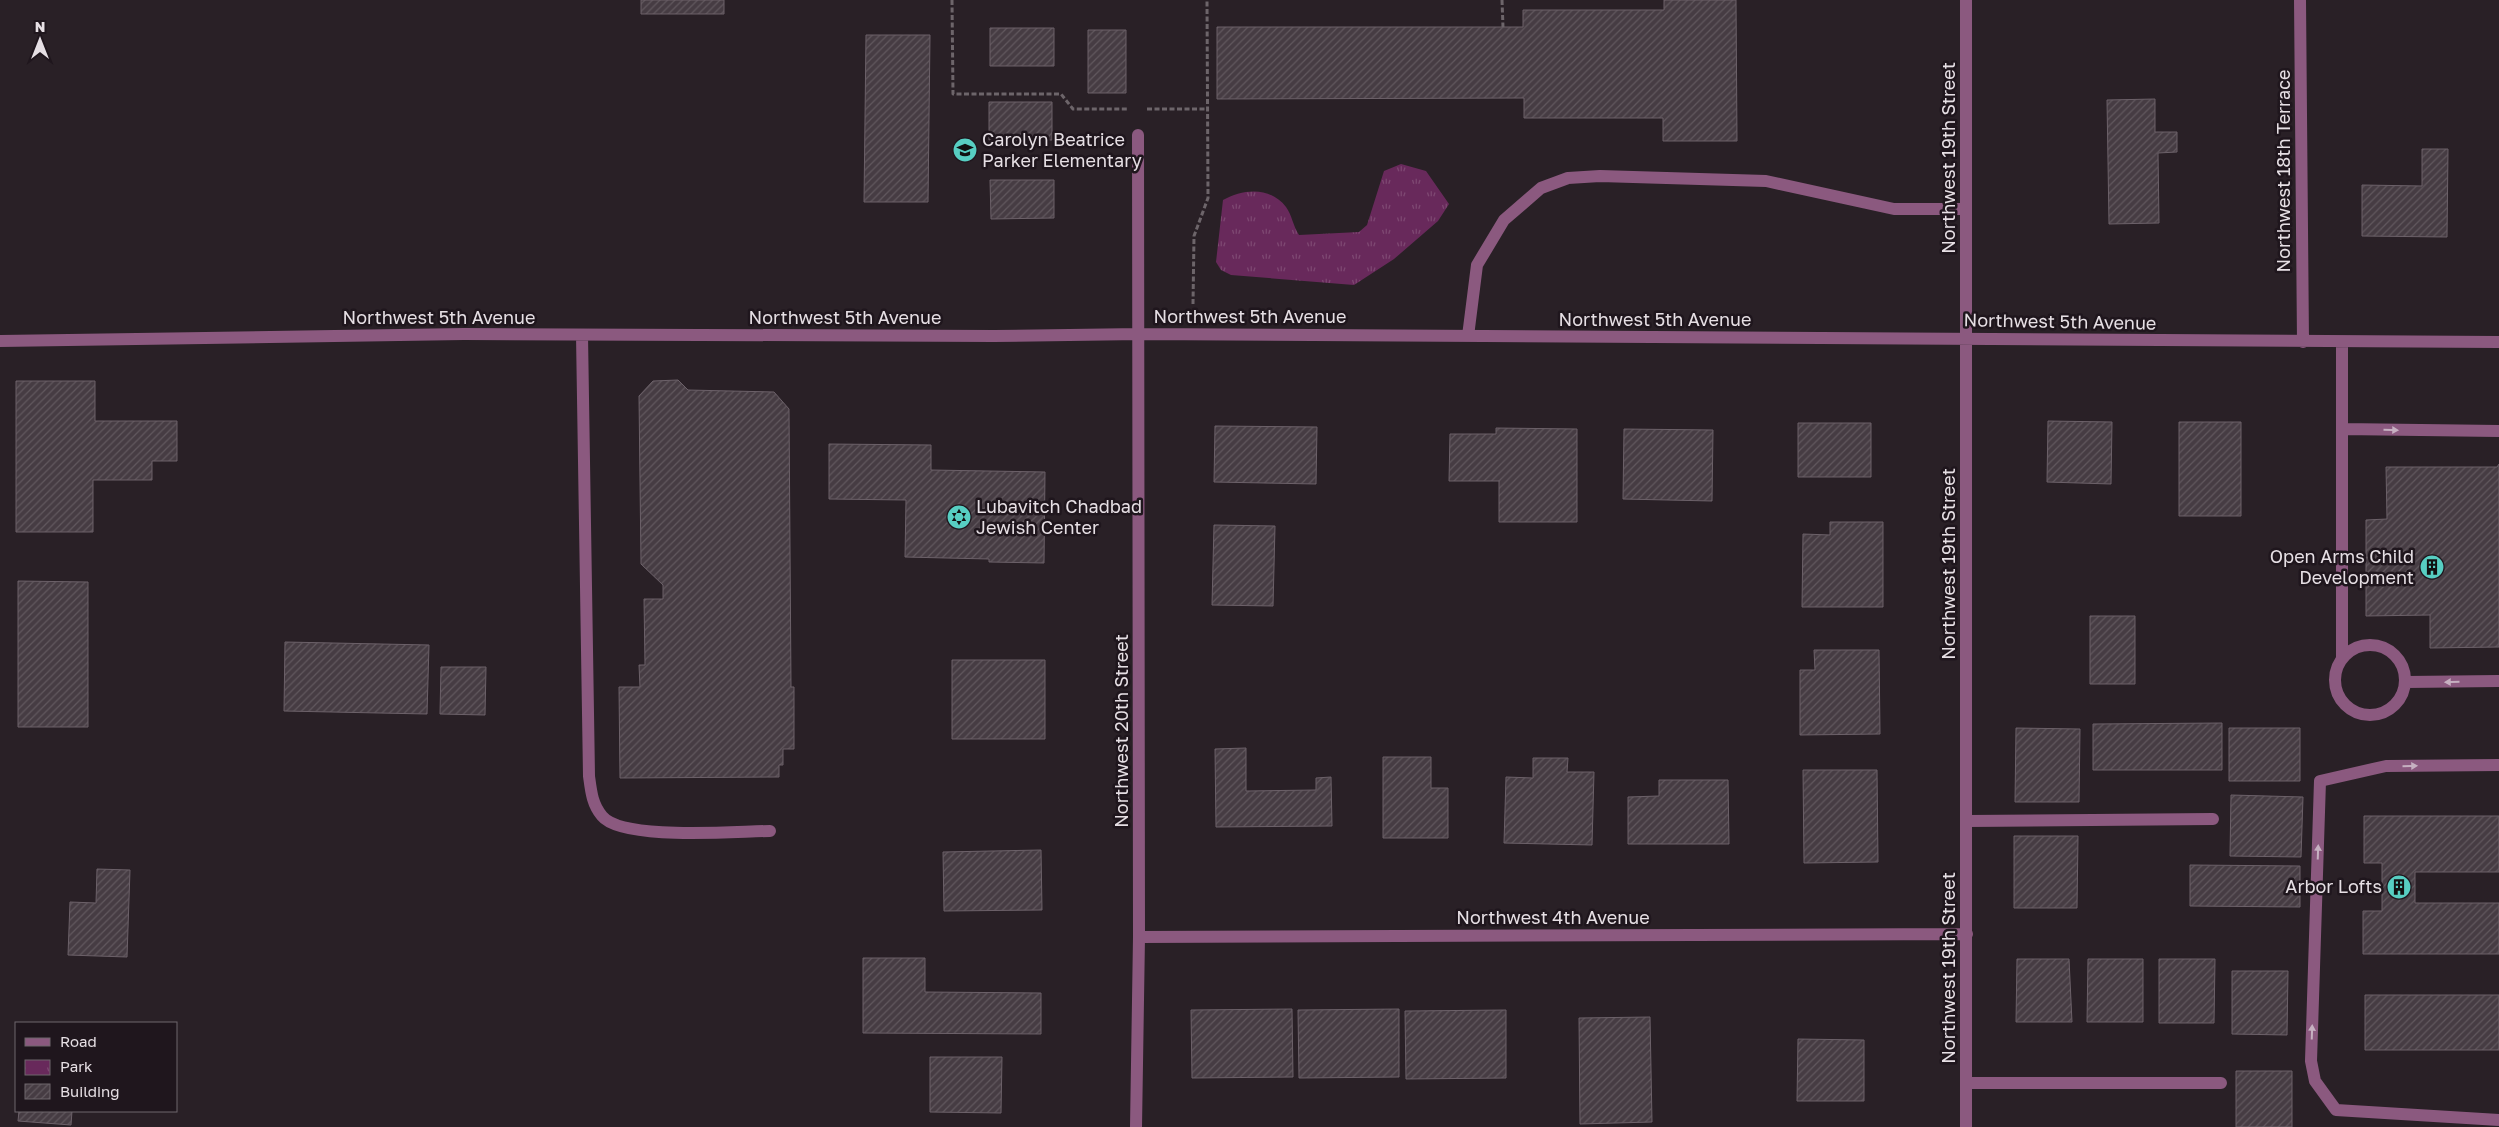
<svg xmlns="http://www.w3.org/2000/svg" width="2499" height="1127" viewBox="0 0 2499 1127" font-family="'Golos Text',sans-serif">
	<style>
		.park { fill: url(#park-tufts) }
		.building { fill: url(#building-hatch); stroke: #6c6169 }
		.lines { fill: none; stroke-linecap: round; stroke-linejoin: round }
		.path { stroke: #6d656a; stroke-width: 3; stroke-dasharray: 5 2.5; stroke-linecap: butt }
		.minor { stroke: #8b597f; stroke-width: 12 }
		.oneway { fill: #c6b0c1 }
		.labels { text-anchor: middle; stroke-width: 5; stroke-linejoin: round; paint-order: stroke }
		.poi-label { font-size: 18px; fill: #e6dfe4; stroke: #1f161d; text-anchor: start }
		.street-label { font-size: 18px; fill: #e6dfe4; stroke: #1f161d }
	</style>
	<defs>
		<pattern id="park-tufts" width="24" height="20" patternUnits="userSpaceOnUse" patternTransform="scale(1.25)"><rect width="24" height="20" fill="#68295b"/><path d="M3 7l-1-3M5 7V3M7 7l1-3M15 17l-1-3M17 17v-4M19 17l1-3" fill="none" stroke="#7e4872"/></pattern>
		<pattern id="building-hatch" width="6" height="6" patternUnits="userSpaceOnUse" patternTransform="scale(1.25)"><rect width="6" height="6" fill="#463c43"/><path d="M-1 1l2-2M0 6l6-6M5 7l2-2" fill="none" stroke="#61585e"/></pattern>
	</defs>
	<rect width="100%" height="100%" fill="#292026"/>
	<path class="park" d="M1401,164L1426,171L1449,204L1438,221L1394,259L1354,285L1231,275L1221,270L1216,262L1223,200C1243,189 1270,186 1286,207C1292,215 1293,226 1299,235L1359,232L1367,225L1384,171Z"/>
	<path class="building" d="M641,0H724V14H641Z
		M1664,0H1736L1737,141H1663V118H1524V98L1217,99V27H1523V10H1664Z
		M990,28H1054V66H990Z
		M1088,30H1126V93H1088Z
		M866,35H930L928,202H864Z
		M2155,99V132H2177V152L2158,153L2159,223L2109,224L2107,100Z
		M989,102H1052V140H989Z
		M2422,149H2448L2447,237L2362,236V185L2422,186Z
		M990,180H1054V218L991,219Z
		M678,380L688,390L774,392L789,409L791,687H794V749H783V765H779V777L620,778L619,687H640L639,665H645L644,599H663V585L641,564L639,396L653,381Z
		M16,381H95V421H177V461H152V480H93V532H16Z
		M2048,421L2112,422L2111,484L2047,482Z
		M2179,422H2241V516H2179Z
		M1798,423H1871V477H1798Z
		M1215,426L1317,427L1316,484L1214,482Z
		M1496,428L1577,429V522H1499V481H1449L1450,434H1496Z
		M1624,429L1713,430L1712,501L1623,499Z
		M829,444L931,445V470L1045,472L1044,563L989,562V559L905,557L906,500L829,499Z
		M2499,464V647L2430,648V615L2366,616V520L2387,519L2386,467H2497Z
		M1830,522H1883V607H1802L1803,534L1830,535Z
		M1214,525L1275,526L1273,606L1212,605Z
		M18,581L88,582V727H18Z
		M2090,616H2135V684H2090Z
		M285,642L429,645L427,714L284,711Z
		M1814,650H1879L1880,734L1800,735V670H1815Z
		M952,660H1045V739H952Z
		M441,667H486L485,715L440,714Z
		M2222,723V770H2093V724Z
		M2016,728L2080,729L2079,802H2015Z
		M2229,728H2300V781H2229Z
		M1246,748V791L1316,790V778L1331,777L1332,826L1216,827L1215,749Z
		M1383,757H1431V788H1448V838H1383Z
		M1533,758H1568L1567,772H1594L1592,845L1504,843L1506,777L1533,778Z
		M1803,770H1877L1878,862L1804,863Z
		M1659,780H1728L1729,844H1628V797L1659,796Z
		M2231,795L2303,797L2301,857L2230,856Z
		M2364,816H2499V872H2415V903H2499V954H2363V911H2382V863H2364Z
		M2014,836H2078L2077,908H2014Z
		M1041,850L1042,910L944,911L943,852Z
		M2190,865L2300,866V907L2190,906Z
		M97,869L130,870L127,957L68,955L70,902L96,903Z
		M863,958H925V992L1041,993V1034L863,1033Z
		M2017,959H2069L2072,1022H2016Z
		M2088,959H2143V1022H2087Z
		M2159,959H2215L2214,1023H2159Z
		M2232,971H2288L2287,1035L2232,1034Z
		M2365,995H2499V1050H2365Z
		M1292,1009L1293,1077L1192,1078L1191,1010Z
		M1399,1009V1077L1299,1078L1298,1010Z
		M1506,1010V1078L1406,1079L1405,1011Z
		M1650,1017L1652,1122L1580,1124L1579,1018Z
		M1798,1039L1864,1040V1101H1797Z
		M930,1057H1002L1001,1113L930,1112Z
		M2236,1071H2292V1127H2236Z
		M19,1111H72L71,1125L18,1121Z"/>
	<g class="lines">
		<path class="path" d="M952,0L953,94H1061L1073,109H1129
			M1502,0L1503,27
			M1147,109H1207
			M1193,304L1194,236L1208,198L1207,0"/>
		<path class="minor" d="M2300,0L2303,342
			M582,335L589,776C591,791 592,804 602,816C622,841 737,831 770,831
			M1468,336L1477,265L1504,220L1541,188L1568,178L1600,176L1766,181L1894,209H1966
			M0,341L464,334L994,336L1140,334L2499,342
			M2342,342V658
			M2342,429L2499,431
			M2335 680a35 35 0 1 1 70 0a35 35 0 1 1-70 0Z
			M2406,682L2499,681
			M2499,765L2386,766L2320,781L2311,1061L2315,1081L2336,1110L2499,1120
			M1967,821L2213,819
			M1139,937L1967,934
			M1966,1083H2221
			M1136,1127L1139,937L1138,135
			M1966,1127V0"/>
	</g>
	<defs><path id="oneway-solid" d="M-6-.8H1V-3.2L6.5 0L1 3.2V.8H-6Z" transform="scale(1.25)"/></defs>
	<g class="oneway">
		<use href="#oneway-solid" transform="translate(2391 430) rotate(1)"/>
		<use href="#oneway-solid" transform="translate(2452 682) rotate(179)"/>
		<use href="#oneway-solid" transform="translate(2410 766) rotate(-1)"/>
		<use href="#oneway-solid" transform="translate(2318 852) rotate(-88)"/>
		<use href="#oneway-solid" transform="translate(2312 1032) rotate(-88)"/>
	</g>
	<defs>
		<symbol id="school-disc" viewBox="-11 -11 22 22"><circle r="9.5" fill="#57cec2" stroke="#1f161d"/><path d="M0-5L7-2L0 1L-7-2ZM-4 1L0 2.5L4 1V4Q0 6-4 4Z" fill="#111"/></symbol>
		<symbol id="synagogue-disc" viewBox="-11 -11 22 22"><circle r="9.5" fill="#57cec2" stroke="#1f161d"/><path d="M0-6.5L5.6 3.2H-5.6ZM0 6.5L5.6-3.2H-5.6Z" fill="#111"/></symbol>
		<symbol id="building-disc" viewBox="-11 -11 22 22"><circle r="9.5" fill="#57cec2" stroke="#1f161d"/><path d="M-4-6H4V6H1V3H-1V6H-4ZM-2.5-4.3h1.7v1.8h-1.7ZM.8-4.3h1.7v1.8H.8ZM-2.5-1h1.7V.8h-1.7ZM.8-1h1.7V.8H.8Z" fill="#111"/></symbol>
	</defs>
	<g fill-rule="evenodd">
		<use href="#school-disc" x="951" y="136" width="28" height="28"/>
		<use href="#synagogue-disc" x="945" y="503" width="28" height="28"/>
		<use href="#building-disc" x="2418" y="553" width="28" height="28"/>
		<use href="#building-disc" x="2385" y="873" width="28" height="28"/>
	</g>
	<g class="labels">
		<g class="poi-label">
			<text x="982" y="146">Carolyn Beatrice<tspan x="982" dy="21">Parker Elementary</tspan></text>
			<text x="976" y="513">Lubavitch Chadbad<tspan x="976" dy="21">Jewish Center</tspan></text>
			<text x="2414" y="563" text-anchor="end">Open Arms Child<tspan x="2414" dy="21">Development</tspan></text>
			<text x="2382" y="893" text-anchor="end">Arbor Lofts</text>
		</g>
		<g class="street-label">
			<text transform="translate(1949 158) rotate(-90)" y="6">Northwest 19th Street</text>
			<text transform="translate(2284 171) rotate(-90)" y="6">Northwest 18th Terrace</text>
			<text x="1250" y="323">Northwest 5th Avenue</text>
			<text x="439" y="324">Northwest 5th Avenue</text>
			<text x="845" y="324">Northwest 5th Avenue</text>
			<text x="1655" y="326">Northwest 5th Avenue</text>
			<text transform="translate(2060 322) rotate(1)" y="6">Northwest 5th Avenue</text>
			<text transform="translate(1949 564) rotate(-90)" y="6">Northwest 19th Street</text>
			<text transform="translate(1122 731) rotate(-90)" y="6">Northwest 20th Street</text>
			<text x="1553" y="924">Northwest 4th Avenue</text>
			<text transform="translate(1949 968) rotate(-90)" y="6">Northwest 19th Street</text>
		</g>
	</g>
	<rect x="15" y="1022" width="162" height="90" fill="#1f161d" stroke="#6f666d"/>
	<rect x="25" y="1038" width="25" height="8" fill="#8b597f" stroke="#6f666d"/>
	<text x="60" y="1047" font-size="15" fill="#e6dfe4">Road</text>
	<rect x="25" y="1060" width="25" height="15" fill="url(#park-tufts)" stroke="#6f666d"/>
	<text x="60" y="1072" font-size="15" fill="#e6dfe4">Park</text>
	<rect x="25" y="1084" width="25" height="15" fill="url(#building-hatch)" stroke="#6f666d"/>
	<text x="60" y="1097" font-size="15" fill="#e6dfe4">Building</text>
	<g transform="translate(40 40)" stroke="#1f161d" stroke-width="4" paint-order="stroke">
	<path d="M0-4L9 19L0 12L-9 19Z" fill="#e6dfe4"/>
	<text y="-8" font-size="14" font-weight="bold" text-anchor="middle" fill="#e6dfe4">N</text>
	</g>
</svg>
